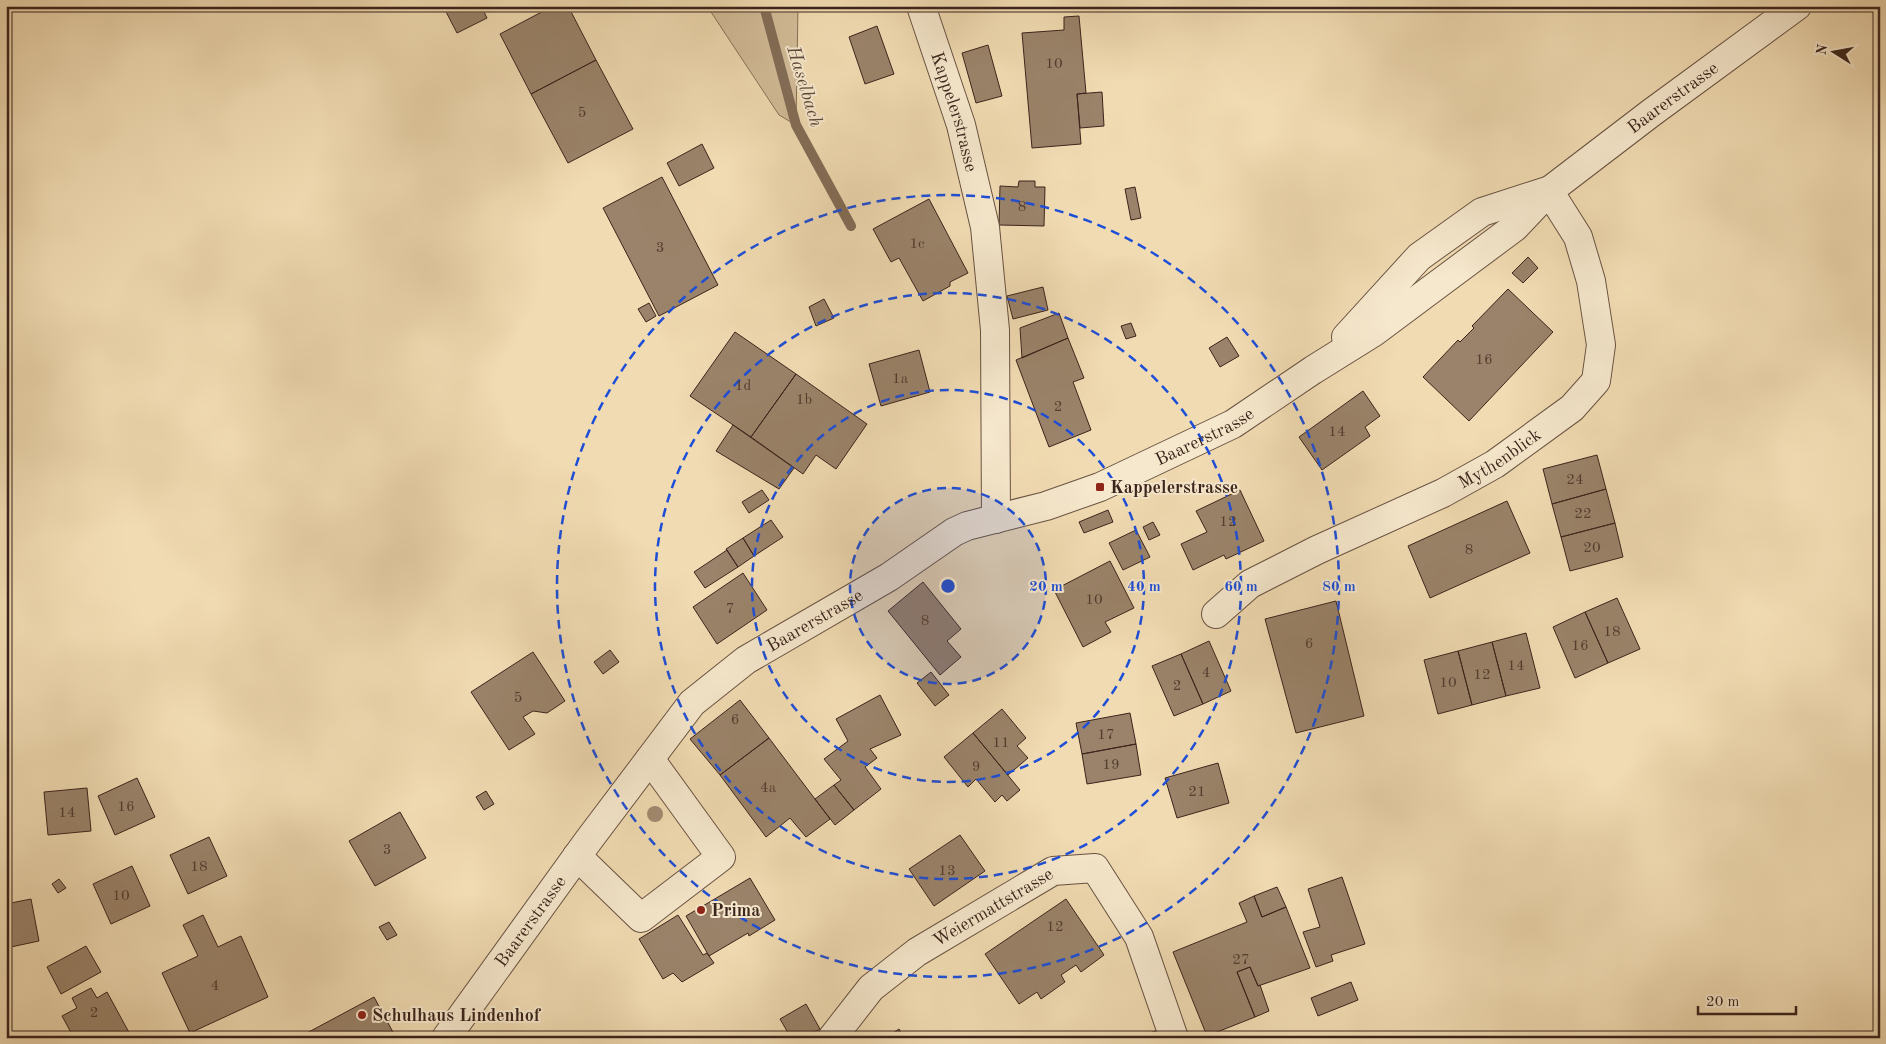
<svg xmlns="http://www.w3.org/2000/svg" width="1886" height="1044" viewBox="0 0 1886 1044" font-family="'Old Standard TT',serif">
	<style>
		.green { fill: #d2bc98; stroke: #86705a }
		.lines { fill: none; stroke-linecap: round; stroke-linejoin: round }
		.stream { stroke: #836d57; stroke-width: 10 }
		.building { fill: #9a836a; stroke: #3b241c }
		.minor-casing { stroke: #685242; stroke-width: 30 }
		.minor { stroke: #f6e8cd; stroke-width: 28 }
		.tree { fill: #a28b71 }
		.ring { fill: none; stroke: #1d4ed8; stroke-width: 2.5; stroke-dasharray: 9 6 }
		.poi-dot { fill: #8f2418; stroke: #f6e8cd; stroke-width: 2 }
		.labels { text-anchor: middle; stroke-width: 4; stroke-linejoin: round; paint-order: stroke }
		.number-label { font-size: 15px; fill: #533c30 }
		.street-label { font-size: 18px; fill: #3b241c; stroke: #f6e8cd }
		.poi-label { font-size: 18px; font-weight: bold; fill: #3b241c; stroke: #f6e8cd; text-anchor: start }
		.water-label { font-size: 19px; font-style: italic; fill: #5f483a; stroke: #f6e8cd }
		.centre { fill: #1d4ed8; stroke: #f6e8cd; stroke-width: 2.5 }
		.ring-label { font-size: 15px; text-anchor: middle; font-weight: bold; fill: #1d4ed8; stroke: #f6e8cd; stroke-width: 4; stroke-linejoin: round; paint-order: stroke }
	</style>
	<rect width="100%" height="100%" fill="#f1dbb2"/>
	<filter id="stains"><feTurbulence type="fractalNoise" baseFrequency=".004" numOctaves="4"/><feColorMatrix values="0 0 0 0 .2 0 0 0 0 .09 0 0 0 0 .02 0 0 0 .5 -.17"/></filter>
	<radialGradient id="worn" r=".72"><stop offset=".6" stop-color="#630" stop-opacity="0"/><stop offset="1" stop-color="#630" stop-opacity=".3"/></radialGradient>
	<path class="green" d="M707,6H798L796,125L779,115Z"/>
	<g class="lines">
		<path class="stream" d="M764,6L796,125L851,226"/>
	</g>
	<path class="building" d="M443,6H481L487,18L457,33Z
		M553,6H568L596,60L531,94L500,34Z
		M1079,16L1086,93L1077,94L1081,144L1032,148L1022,33L1064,30V17Z
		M877,26L894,74L865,84L849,37Z
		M988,45L1002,96L976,103L962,53Z
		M596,60L633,129L568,163L531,94Z
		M1102,92L1104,126L1080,128L1077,94Z
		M702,144L714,168L679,186L667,163Z
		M662,177L718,285L659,316L603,208Z
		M1019,181H1035V187H1045L1044,226L999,225L1000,186L1018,187Z
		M1135,187L1141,218L1131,220L1125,189Z
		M929,199L968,273L950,282V286L923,301L899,258L891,262L873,229Z
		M1528,257L1538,268L1523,283L1512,273Z
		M1043,287L1048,310L1013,319L1007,296Z
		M1508,289L1553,332L1469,421L1423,377L1458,340L1460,342L1474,328L1472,326Z
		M824,299L834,318L816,326L809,307Z
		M649,303L656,316L646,322L638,309Z
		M1059,313L1068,338L1022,358L1020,328Z
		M1131,323L1136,336L1126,339L1121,326Z
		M735,332L796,374L751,437L690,396Z
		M1227,337L1239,356L1220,367L1209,348Z
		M1068,338L1084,378L1073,382L1091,430L1049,447L1016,360Z
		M919,350L930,392L881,406L869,364Z
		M796,374L867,424L836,469L816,455L803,474L751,437Z
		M1363,391L1380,416L1365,427L1370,436L1322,470L1299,437Z
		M733,425L794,468L779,489L716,451Z
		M1597,455L1606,489L1552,504L1543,469Z
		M1606,489L1615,523L1561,537L1552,504Z
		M762,490L769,500L749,513L742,502Z
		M1240,490L1264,541L1226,559L1224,555L1193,570L1181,544L1207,532L1196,511Z
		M1507,501L1530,553L1430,598L1408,546Z
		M1108,510L1113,522L1084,533L1079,522Z
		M771,520L783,537L754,556L743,538Z
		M1153,522L1160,535L1149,540L1143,527Z
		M1615,523L1623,557L1570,571L1561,537Z
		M1136,530L1150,557L1123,570L1109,543Z
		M743,538L754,556L738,567L726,549Z
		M727,550L738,567L705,588L694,572Z
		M1110,561L1134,608L1105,622L1111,632L1083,647L1054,590Z
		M743,573L767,610L717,644L693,607Z
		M923,582L961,629L947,641L961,657L940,675L888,611Z
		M1617,598L1640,649L1608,663L1585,612Z
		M1336,601L1364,716L1296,733L1265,619Z
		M1585,612L1608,663L1575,678L1553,627Z
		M1526,633L1540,688L1506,696L1492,642Z
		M1209,641L1231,691L1203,704L1181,654Z
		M1492,642L1506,696L1472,705L1458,651Z
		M610,650L619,662L603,674L594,662Z
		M1458,651L1472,705L1438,714L1424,660Z
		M533,652L565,701L547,713L533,711L523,717L535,734L509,750L471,692Z
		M1181,654L1203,704L1174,716L1152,666Z
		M931,672L949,695L935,706L917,683Z
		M880,695L901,735L870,749L877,758L865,767L881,789L854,810L834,785L841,780L824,759L848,741L836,719Z
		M740,700L769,738L720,775L690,739Z
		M1002,709L1026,738L1017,746L1028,758L1008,775L973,733Z
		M1130,713L1136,744L1082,754L1076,723Z
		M973,733L1020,790L1007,801L1002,795L995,802L976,779L968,787L944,757Z
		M769,738L830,819L806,837L790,818L766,837L720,775Z
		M1136,744L1141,775L1087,784L1082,754Z
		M1218,763L1229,803L1177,818L1165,778Z
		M137,778L155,817L115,835L98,796Z
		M834,785L854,810L835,825L815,799Z
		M87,788L91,831L48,835L44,792Z
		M486,791L494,804L484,810L476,797Z
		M400,812L426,858L375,886L349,841Z
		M960,835L985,871L934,906L909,869Z
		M209,837L227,876L188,894L170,855Z
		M132,866L150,906L111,924L93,884Z
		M1342,877L1365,944L1331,955L1333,961L1316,967L1303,932L1320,927L1308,889Z
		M750,878L775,920L749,936L748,933L709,956L686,916Z
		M59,879L66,888L58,893L52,884Z
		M1277,887L1286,907L1262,917L1254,896Z
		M1254,896L1262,917L1286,907L1310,968L1258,986L1250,967L1237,972L1255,1017L1207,1036L1173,952L1247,922L1239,903Z
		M31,899L39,941L6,948V904Z
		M1066,899L1104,955L1081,972L1076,965L1061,975L1065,982L1041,999L1037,992L1019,1004L985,954Z
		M203,915L218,947L241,936L268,997L190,1033L162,973L198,956L183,925Z
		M678,915L703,955L707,953L714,963L682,982L673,973L663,979L639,939Z
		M389,922L397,935L387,940L379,927Z
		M86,946L101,972L61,994L47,967Z
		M1250,967L1258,986L1260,985L1269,1011L1255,1017L1237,972Z
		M1351,982L1358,1000L1318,1016L1311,998Z
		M91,988L97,998L107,992L132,1038H74L62,1016L77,1008L72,998Z
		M374,997L394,1034L388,1038H305L307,1037L305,1034Z
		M806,1004L820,1029L805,1038H791L780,1019Z
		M899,1029L904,1038H885Z
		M1162,1029L1164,1038H1132Z"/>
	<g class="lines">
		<defs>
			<g id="minor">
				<path id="s1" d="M921,6L961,125L985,227L995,330L996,519"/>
				<path d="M1346,337L1419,257L1482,212L1547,191"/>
				<path id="s2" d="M1216,614L1250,584L1317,550L1443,493L1495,464L1572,408L1596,381L1601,345L1591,281L1578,237L1549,191"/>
				<path d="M577,856L641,918L721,857L650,759"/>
				<path id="s3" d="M446,1038L588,841L692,703L746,660L889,577L954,532L967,526L1046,506L1100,487L1233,424L1313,370L1374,332L1437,285L1515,227L1549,191L1651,113L1797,6"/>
				<path id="s4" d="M832,1038L871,988L917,952L1053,871L1095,868L1139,937L1174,1038"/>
			</g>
		</defs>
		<use href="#minor" class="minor-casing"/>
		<use href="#minor" class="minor"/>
	</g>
	<circle class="tree" cx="655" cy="814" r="8"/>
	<circle cx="948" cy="586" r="98" fill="#1d4ed8" fill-opacity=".12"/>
	<g class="ring">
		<circle cx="948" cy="586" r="98"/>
		<circle cx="948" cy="586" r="196"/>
		<circle cx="948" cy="586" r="293"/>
		<circle cx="948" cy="586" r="391"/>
	</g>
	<g class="poi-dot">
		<rect x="1095" y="482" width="10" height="10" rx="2.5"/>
		<circle cx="701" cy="910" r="5"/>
		<circle cx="362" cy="1015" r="5"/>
	</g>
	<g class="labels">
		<g class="number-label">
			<text x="1054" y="68">10</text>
			<text x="582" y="117">5</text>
			<text x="1022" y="211">8</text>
			<text x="917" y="248">1c</text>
			<text x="660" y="252">3</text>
			<text x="1484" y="364">16</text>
			<text x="900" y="383">1a</text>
			<text x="743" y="390">1d</text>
			<text x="804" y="404">1b</text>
			<text x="1058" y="411">2</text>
			<text x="1337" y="436">14</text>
			<text x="1575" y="484">24</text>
			<text x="1583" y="518">22</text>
			<text x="1228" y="526">12</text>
			<text x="1592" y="552">20</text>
			<text x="1469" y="554">8</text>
			<text x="1094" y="604">10</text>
			<text x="730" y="613">7</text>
			<text x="925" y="625">8</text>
			<text x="1612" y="636">18</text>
			<text x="1309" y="648">6</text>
			<text x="1580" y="650">16</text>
			<text x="1516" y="670">14</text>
			<text x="1206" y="677">4</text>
			<text x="1482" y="679">12</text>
			<text x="1448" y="687">10</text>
			<text x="1177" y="690">2</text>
			<text x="518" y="702">5</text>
			<text x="735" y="724">6</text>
			<text x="1106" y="739">17</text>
			<text x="1001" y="747">11</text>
			<text x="1111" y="769">19</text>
			<text x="976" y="771">9</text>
			<text x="768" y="792">4a</text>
			<text x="1197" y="796">21</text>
			<text x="126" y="811">16</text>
			<text x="67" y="817">14</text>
			<text x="387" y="854">3</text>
			<text x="199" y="871">18</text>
			<text x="947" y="875">13</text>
			<text x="121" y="900">10</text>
			<text x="1055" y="931">12</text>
			<text x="1241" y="964">27</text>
			<text x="215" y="990">4</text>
			<text x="94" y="1017">2</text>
		</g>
		<g class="street-label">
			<text dy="6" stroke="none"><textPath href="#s3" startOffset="1578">Baarerstrasse</textPath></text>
			<text dy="6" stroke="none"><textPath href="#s1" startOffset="111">Kappelerstrasse</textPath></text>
			<text dy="6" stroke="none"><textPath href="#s3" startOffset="998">Baarerstrasse</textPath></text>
			<text dy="6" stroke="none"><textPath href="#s2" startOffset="325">Mythenblick</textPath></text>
			<text dy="6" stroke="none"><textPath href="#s3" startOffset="564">Baarerstrasse</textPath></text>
			<text dy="6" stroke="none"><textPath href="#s4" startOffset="210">Weiermattstrasse</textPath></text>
			<text dy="6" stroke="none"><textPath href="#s3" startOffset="144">Baarerstrasse</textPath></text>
		</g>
		<g class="poi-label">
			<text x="1110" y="493">Kappelerstrasse</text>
			<text x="711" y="916">Prima</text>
			<text x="372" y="1021">Schulhaus Lindenhof</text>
		</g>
		<g class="water-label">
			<text transform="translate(806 86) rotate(73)" y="7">Haselbach</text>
		</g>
	</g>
	<circle cx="948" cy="586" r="8" class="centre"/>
	<g class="ring-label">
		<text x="1046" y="591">20 m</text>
		<text x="1144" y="591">40 m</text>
		<text x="1241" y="591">60 m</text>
		<text x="1339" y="591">80 m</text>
	</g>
	<rect width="1886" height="1044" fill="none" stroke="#f1dbb2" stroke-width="25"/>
	<rect x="8" y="8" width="1871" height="1029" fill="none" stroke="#3b241c" stroke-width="2.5"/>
	<rect x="12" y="12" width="1861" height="1019" fill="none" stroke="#3b241c"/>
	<g transform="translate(1834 52) rotate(281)" stroke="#f6e8cd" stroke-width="4" paint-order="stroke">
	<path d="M0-4L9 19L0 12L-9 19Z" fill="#3b241c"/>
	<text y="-8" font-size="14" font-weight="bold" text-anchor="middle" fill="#3b241c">N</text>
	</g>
	<path d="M1698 1006v8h98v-8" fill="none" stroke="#3b241c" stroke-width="2.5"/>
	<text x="1706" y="1006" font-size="15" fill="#3b241c" stroke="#f6e8cd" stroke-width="4" paint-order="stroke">20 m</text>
	<rect width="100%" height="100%" filter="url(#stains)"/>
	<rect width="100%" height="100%" fill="url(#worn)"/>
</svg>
